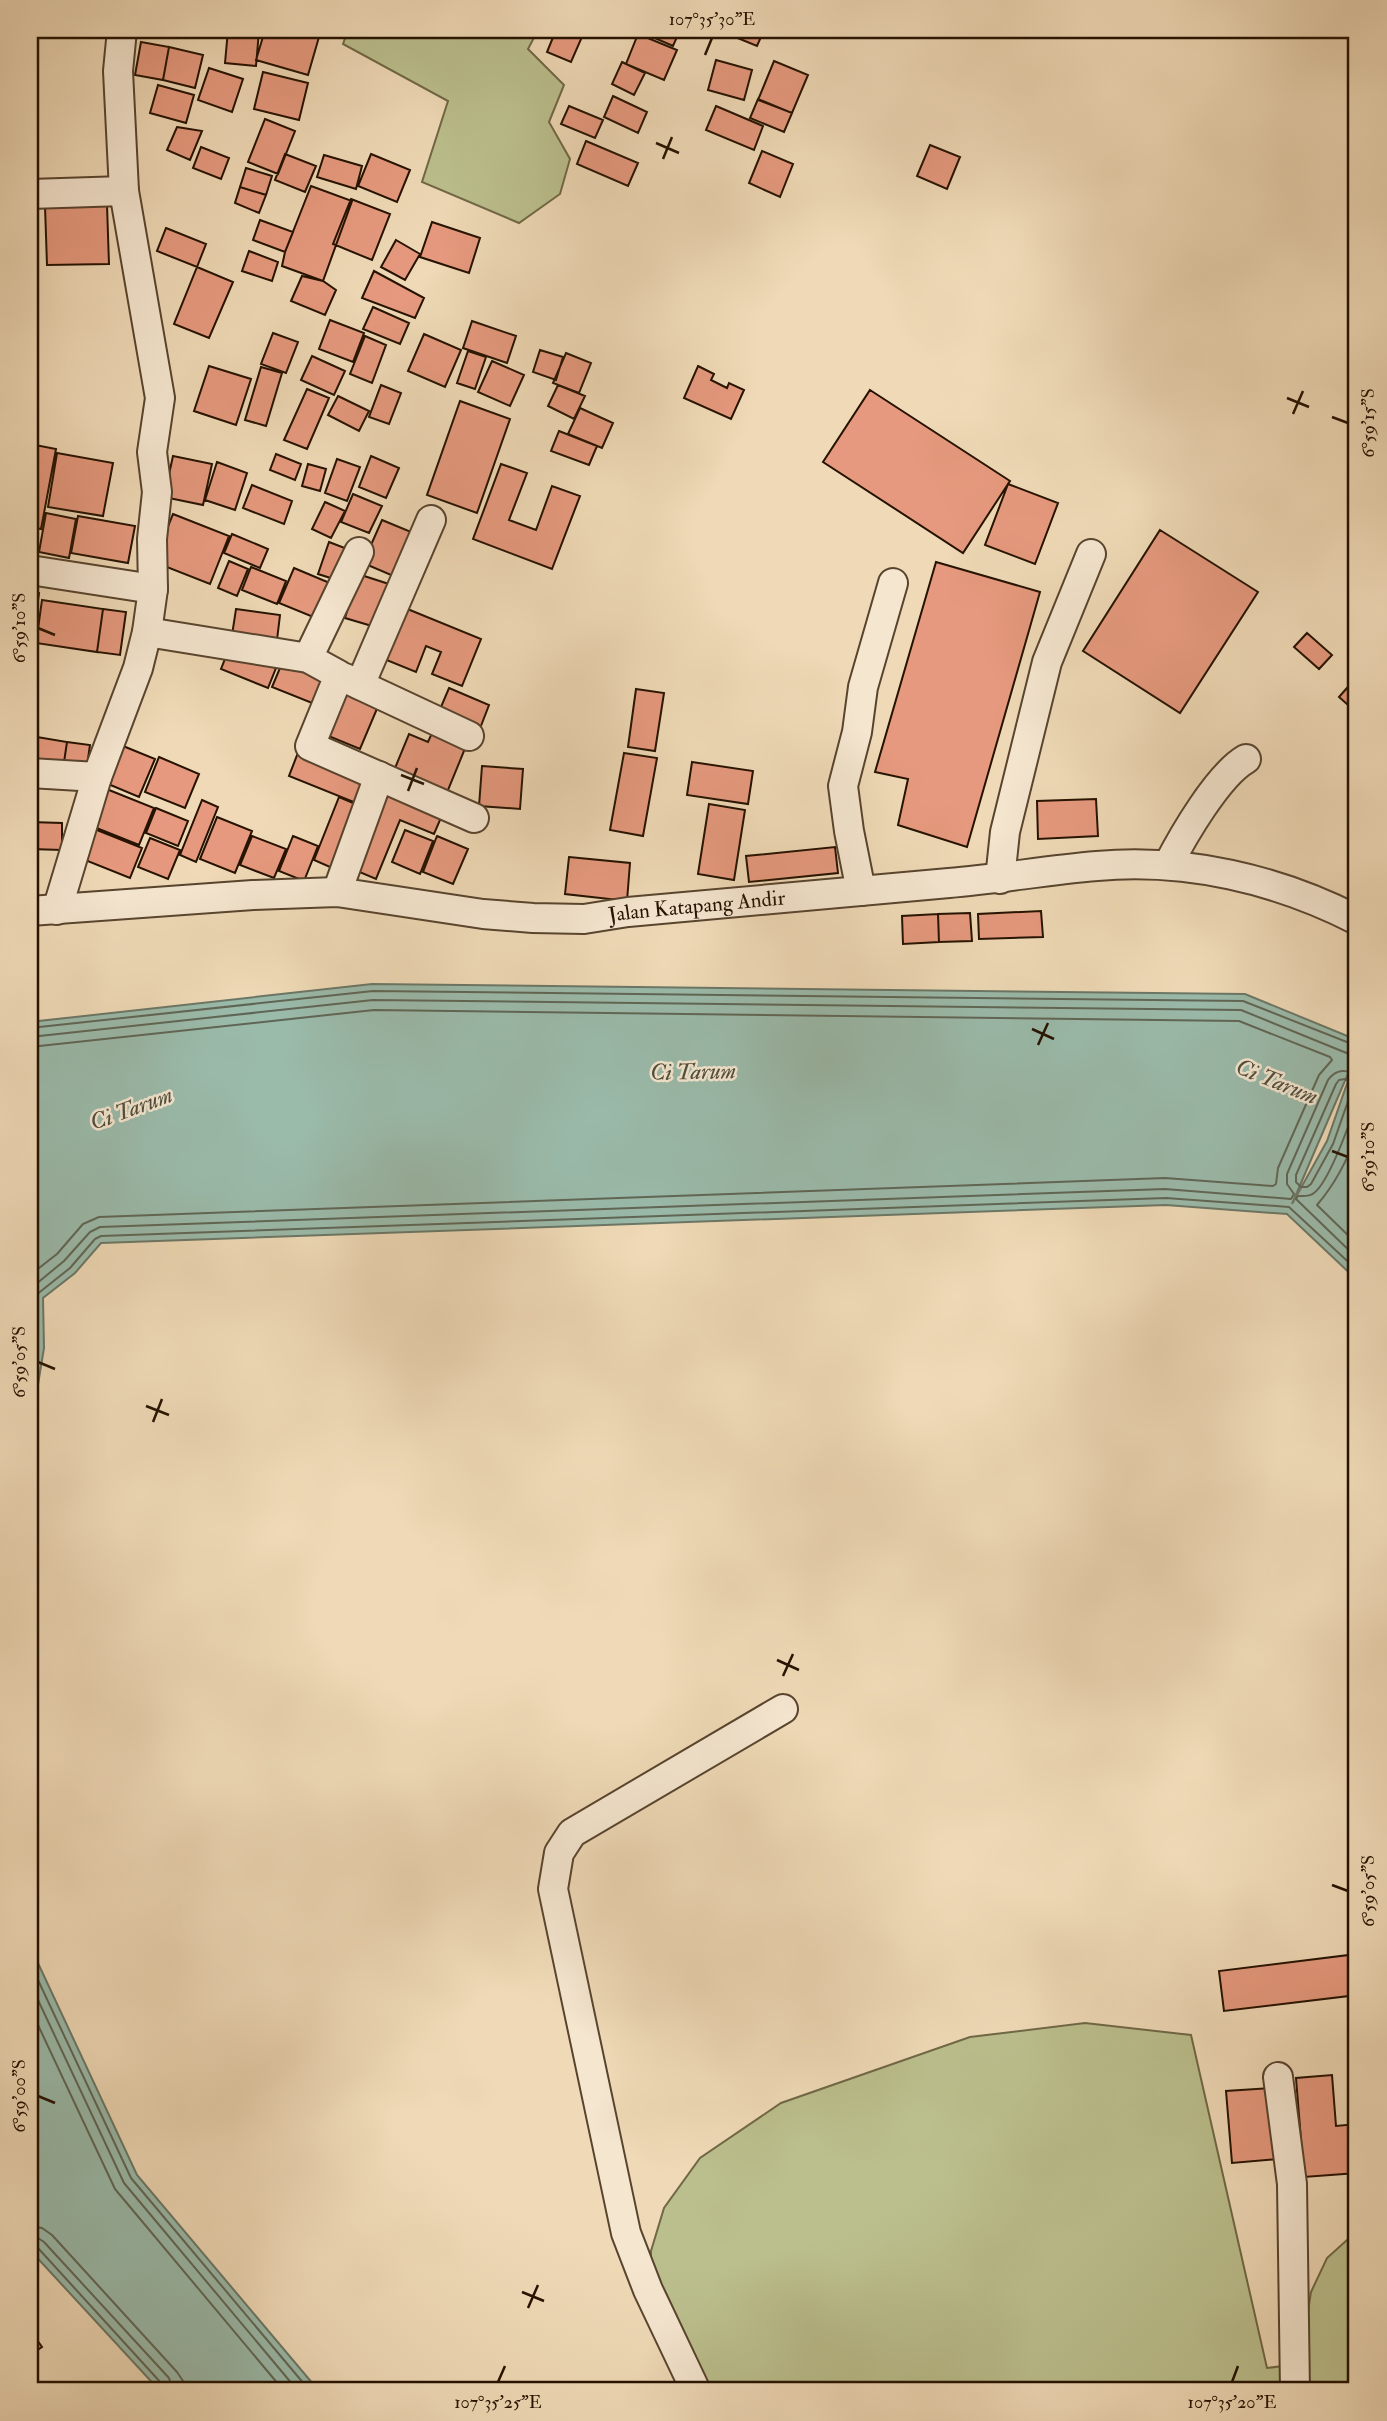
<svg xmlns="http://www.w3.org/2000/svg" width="1387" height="2421" viewBox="0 0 1387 2421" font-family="'IM FELL Double Pica',serif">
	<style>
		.green { fill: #bbbf8d; stroke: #706846; stroke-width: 2 }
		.water { fill: #9abaaa; stroke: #6b7766; stroke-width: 2; fill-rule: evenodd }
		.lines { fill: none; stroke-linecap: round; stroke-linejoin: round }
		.shore { stroke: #606655; stroke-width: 2 }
		.building { fill: #e6997e; stroke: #251200; stroke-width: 2 }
		.minor-casing { stroke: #58442e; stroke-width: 32 }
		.minor { stroke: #f5e6d0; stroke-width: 28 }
		.ticks { fill: none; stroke: #251200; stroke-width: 2.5 }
		.labels { text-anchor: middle; stroke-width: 5; stroke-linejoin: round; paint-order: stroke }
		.street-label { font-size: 21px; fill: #251200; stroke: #f5e6d0 }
		.water-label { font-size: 23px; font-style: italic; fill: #4e4d3c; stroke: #f5e6d0 }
		.neatline { fill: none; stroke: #251200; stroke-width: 2.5 }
		.ticks-label { font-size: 18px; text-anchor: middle; fill: #251200 }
	</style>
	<rect width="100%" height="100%" fill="#efd9b6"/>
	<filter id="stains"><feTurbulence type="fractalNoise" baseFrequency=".00286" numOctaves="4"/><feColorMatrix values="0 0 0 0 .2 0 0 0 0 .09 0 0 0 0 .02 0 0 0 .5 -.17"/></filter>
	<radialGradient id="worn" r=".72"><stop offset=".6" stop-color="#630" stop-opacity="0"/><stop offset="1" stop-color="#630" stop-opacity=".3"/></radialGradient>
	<path class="green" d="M348,30H538L528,49L564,85L549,122L570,159L560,194L519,223L422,182L448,101L343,44Z
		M1085,2023L1191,2035L1267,2368L1283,2366L1303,2342L1311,2292L1327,2258L1357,2231V2391H701L650,2280L651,2251L664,2208L700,2158L781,2103L970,2037Z"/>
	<path class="water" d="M372,984L1245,994L1357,1040V1280L1287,1214L1166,1205L101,1243L75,1273L43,1298L44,1348L30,1433V1022ZM1357,1055L1327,1141L1292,1204L1356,1055Z
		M30,1946L137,2175L319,2391H160L30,2250Z"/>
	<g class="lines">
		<path class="shore" d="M30,1028L373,991L1243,1001L1357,1046
			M30,1037L373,1000L1241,1010L1349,1054L1357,1055
			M30,1047L374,1010L1239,1021L1330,1057L1332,1060L1319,1075L1278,1168L1276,1184L1273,1186L1165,1178L99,1217L83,1224L57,1254L30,1275
			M1345,1079L1351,1083L1352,1090L1333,1144L1311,1184L1307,1187H1301L1296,1182V1175L1336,1084L1339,1080Z
			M1357,1102C1350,1122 1330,1181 1314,1193C1309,1197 1304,1196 1298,1196L1296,1199L1357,1258
			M1357,1133C1348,1159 1335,1184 1317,1205L1357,1244
			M30,1289L64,1261L90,1232L100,1227L1165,1189L1291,1199L1294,1194L1287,1184V1174L1328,1080C1336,1069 1347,1068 1357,1077
			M30,1396L37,1347L36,1295L70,1268L95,1239L101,1236L1166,1198L1289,1207L1357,1270
			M30,1963L131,2178L310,2391
			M30,1983L124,2183L298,2391
			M30,2008L115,2189L284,2391
			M30,2226L42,2228L52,2235L177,2372L183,2381L184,2391
			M30,2237L38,2238L44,2242L169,2378L173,2391
			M30,2246L38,2248L162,2384L164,2391"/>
	</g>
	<path class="building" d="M228,30L259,31L256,66L225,63Z
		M265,30H321L308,75L256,60Z
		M556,30H585L571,62L547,52Z
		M653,30H680L673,46L650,36Z
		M718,30H764L757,46Z
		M638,34L677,50L664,80L626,64Z
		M141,42L169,47L163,80L135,75Z
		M169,47L203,55L195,88L163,80Z
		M716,60L752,70L744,100L708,90Z
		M774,61L808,75L792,113L758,100Z
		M622,62L645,73L634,95L612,84Z
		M209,68L243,79L232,112L198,100Z
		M263,72L308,83L299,120L254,109Z
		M158,85L194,95L186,123L150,113Z
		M613,96L647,112L638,133L604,117Z
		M758,99L792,113L784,132L750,118Z
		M569,106L603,120L595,138L561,124Z
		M716,106L763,126L754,150L706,130Z
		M265,119L295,131L278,174L248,162Z
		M177,127L202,131L190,160L167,150Z
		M586,141L638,163L628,186L577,164Z
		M930,145L960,157L947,189L917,176Z
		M201,147L229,158L221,179L193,168Z
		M762,151L793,164L780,197L749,183Z
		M285,154L316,166L305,192L275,180Z
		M371,154L410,170L397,202L358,186Z
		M324,155L362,166L356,189L317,177Z
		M246,168L272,176L266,195L240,187Z
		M311,186L352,201L323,281L282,266L285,252Z
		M240,187L266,195L259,213L235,203Z
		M351,199L390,214L372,260L333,244Z
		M107,205L109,264L47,265L45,206Z
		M260,220L293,232L285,252L253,240Z
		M432,222L480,238L469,273L420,257Z
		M166,228L206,244L197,267L157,251Z
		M396,240L420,254L405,280L381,267Z
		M249,251L278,262L272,281L242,271Z
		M197,267L233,282L209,338L174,324Z
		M374,271L424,298L415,318L362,298Z
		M302,276L323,281L336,290L325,315L291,301Z
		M373,307L409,323L400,344L363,329Z
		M330,320L364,333L353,362L319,349Z
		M472,321L516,336L507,363L463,348Z
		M273,333L298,342L286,373L261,364Z
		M424,334L461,350L445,387L408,371Z
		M365,336L386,345L372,383L350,374Z
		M540,350L563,357L556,380L533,372Z
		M468,351L486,357L475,389L457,383Z
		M566,353L591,363L579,393L553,383Z
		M312,356L345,371L334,395L301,380Z
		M492,361L524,375L510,406L478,392Z
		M209,366L251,379L236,425L194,411Z
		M698,366L714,374L711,380L727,388L729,383L744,390L731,419L684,398Z
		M261,367L282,373L266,426L245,420Z
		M381,385L401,393L389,424L369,417Z
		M558,385L585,396L574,419L548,406Z
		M307,389L329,398L307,449L284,440Z
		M870,390L1010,481L963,553L823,462Z
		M338,396L369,411L359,431L328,415Z
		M460,401L510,419L477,513L427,495Z
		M580,408L613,423L602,448L568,434Z
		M559,431L597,446L589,465L551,451Z
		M30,444L56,449L41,529L30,527Z
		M57,453L113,463L103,516L48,507Z
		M276,454L301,464L295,480L270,470Z
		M173,456L212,464L203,505L164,497Z
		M371,456L399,468L386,498L359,487Z
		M337,459L360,467L347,501L325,493Z
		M217,462L247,473L235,510L205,500Z
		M308,464L326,469L320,491L302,486Z
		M501,464L527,473L509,520L536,530L552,486L580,496L552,569L473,539Z
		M1008,484L1058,503L1035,564L985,545Z
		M252,485L292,501L284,524L243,508Z
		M353,494L382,506L369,533L341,522Z
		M325,502L345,511L331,538L312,529Z
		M46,513L76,519L69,558L39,552Z
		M173,514L229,536L210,584L154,562Z
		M78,516L135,526L128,563L71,553Z
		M382,520L416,534L398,578L363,563Z
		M1160,530L1258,592L1180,713L1083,651Z
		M232,534L268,549L260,568L224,553Z
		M329,542L350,550L340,581L318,574Z
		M229,561L248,569L237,596L218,588Z
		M936,562L1040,592L967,847L898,825L908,779L875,772Z
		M251,567L286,581L277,604L242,590Z
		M294,568L337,586L323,621L279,603Z
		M358,574L395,586L382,629L345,618Z
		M30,591L39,593L30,659Z
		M42,600L103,609L97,652L36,643Z
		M405,608L481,639L462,686L432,674L441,652L426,646L416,672L384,659Z
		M103,609L126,612L120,655L97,652Z
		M236,609L280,615L277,640L232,635Z
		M1307,633L1332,655L1319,669L1294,647Z
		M229,649L276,668L268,688L221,669Z
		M285,656L329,674L317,705L272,687Z
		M1355,679L1357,682V713L1339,697Z
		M449,688L489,705L479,731L438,714Z
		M636,689L664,693L655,751L628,747Z
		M344,690L379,704L360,749L326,735Z
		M432,733L466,746L446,795L393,773L409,734L428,742Z
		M30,736L37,737L33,765H30Z
		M37,737L67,742L63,769L33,765Z
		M67,742L90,745L86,773L63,769Z
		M123,746L155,759L139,797L108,784Z
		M299,750L371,780L361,805L289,776Z
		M624,753L657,758L643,836L610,830Z
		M159,757L199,774L185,808L145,792Z
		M692,762L753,771L748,804L687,795Z
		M482,766L523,769L520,809L479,806Z
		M104,788L154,808L139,845L89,825Z
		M383,788L443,813L434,834L400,820L376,879L350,868Z
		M339,797L365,808L339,871L314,860Z
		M1096,799L1098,836L1038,839L1037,801Z
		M202,800L218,807L196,862L180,855Z
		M709,804L745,810L734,880L698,874Z
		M156,808L188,821L178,846L146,833Z
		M217,817L252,831L235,873L200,859Z
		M30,822L62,823V850L30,849Z
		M87,826L142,848L130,878L75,856Z
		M405,830L433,841L420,874L392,862Z
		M252,836L286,849L274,878L240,865Z
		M293,836L318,846L304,881L279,871Z
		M437,836L468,849L453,884L423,872Z
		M150,838L180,850L168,879L138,867Z
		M835,847L838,873L749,882L746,856Z
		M569,857L630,863L627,901L565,894Z
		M1041,911L1043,937L979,939L978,914Z
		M970,913L972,941L939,942L938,914Z
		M938,914L939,942L903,944L902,916Z
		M1357,1954V1995L1224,2011L1219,1971Z
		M1332,2075L1336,2126L1357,2124V2173L1304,2177L1296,2078Z
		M1271,2088L1278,2159L1232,2163L1226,2091Z
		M30,2330L42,2347L30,2355Z"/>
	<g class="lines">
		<defs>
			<g id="minor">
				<path d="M30,194L124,191"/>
				<path d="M30,570L153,589"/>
				<path d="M147,632L308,658L339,675L310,746L474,818"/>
				<path d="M308,658L359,552"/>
				<path d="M345,678L469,736"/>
				<path d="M360,685L431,520"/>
				<path d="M30,773L97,777"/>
				<path d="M1168,865C1183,836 1218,775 1246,759"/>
				<path d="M1000,879L1005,832L1047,662L1091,554"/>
				<path d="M861,891L849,831L843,786L857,732L863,687L893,583"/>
				<path d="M337,892L379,776"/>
				<path d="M57,910L97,777L138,668L147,632L153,589L152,539L157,492L152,452L160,398L124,191L118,71L122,30"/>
				<path id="s1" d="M30,911L253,895L337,892L483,914L533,918L584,919L628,912C735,902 842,892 949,883C999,879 1047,870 1097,866C1186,858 1277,879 1357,920"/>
				<path d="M1278,2077L1292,2184L1295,2391"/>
				<path d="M696,2391L648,2290L626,2233L553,1889L559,1853L572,1833L783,1709"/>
			</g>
		</defs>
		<use href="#minor" class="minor-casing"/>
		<use href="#minor" class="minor"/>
	</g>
	<path class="ticks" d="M705,55L712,38M656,143L679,153M663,159L672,137M1287,398L1309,407M1293,414L1303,391M1332,417L1348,423M38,628L55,635M401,775L424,784M408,791L417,768M1032,1029L1054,1039M1038,1045L1048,1023M1332,1151L1348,1157M38,1362L55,1369M146,1406L169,1415M153,1422L162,1399M777,1660L799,1670M783,1676L793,1654M1332,1885L1348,1891M38,2096L55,2103M522,2292L544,2301M528,2308L538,2285M498,2382L505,2366M1232,2382L1238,2366"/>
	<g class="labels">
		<g class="street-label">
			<text dy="7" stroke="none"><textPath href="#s1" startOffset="670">Jalan Katapang Andir</textPath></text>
		</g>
		<g class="water-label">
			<text transform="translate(693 1071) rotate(-1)" y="8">Ci Tarum</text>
			<text transform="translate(1277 1081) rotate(22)" y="8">Ci Tarum</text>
			<text transform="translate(131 1108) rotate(-20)" y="8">Ci Tarum</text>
		</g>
	</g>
	<rect width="1387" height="2421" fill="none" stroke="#efd9b6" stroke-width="77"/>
	<rect x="38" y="38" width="1310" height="2344" class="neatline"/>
	<g class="ticks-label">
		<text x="712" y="25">107°35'30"E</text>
		<text transform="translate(1368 423) rotate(-90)" y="6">6°59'15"S</text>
		<text transform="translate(19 628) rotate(-90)" y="6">6°59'10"S</text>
		<text transform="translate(1368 1157) rotate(-90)" y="6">6°59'10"S</text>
		<text transform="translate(19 1362) rotate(-90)" y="6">6°59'05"S</text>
		<text transform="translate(1368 1891) rotate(-90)" y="6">6°59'05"S</text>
		<text transform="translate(19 2096) rotate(-90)" y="6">6°59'00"S</text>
		<text x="498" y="2408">107°35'25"E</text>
		<text x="1232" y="2408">107°35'20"E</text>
	</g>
	<rect width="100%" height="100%" filter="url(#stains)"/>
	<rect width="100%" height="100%" fill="url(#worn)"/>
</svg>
